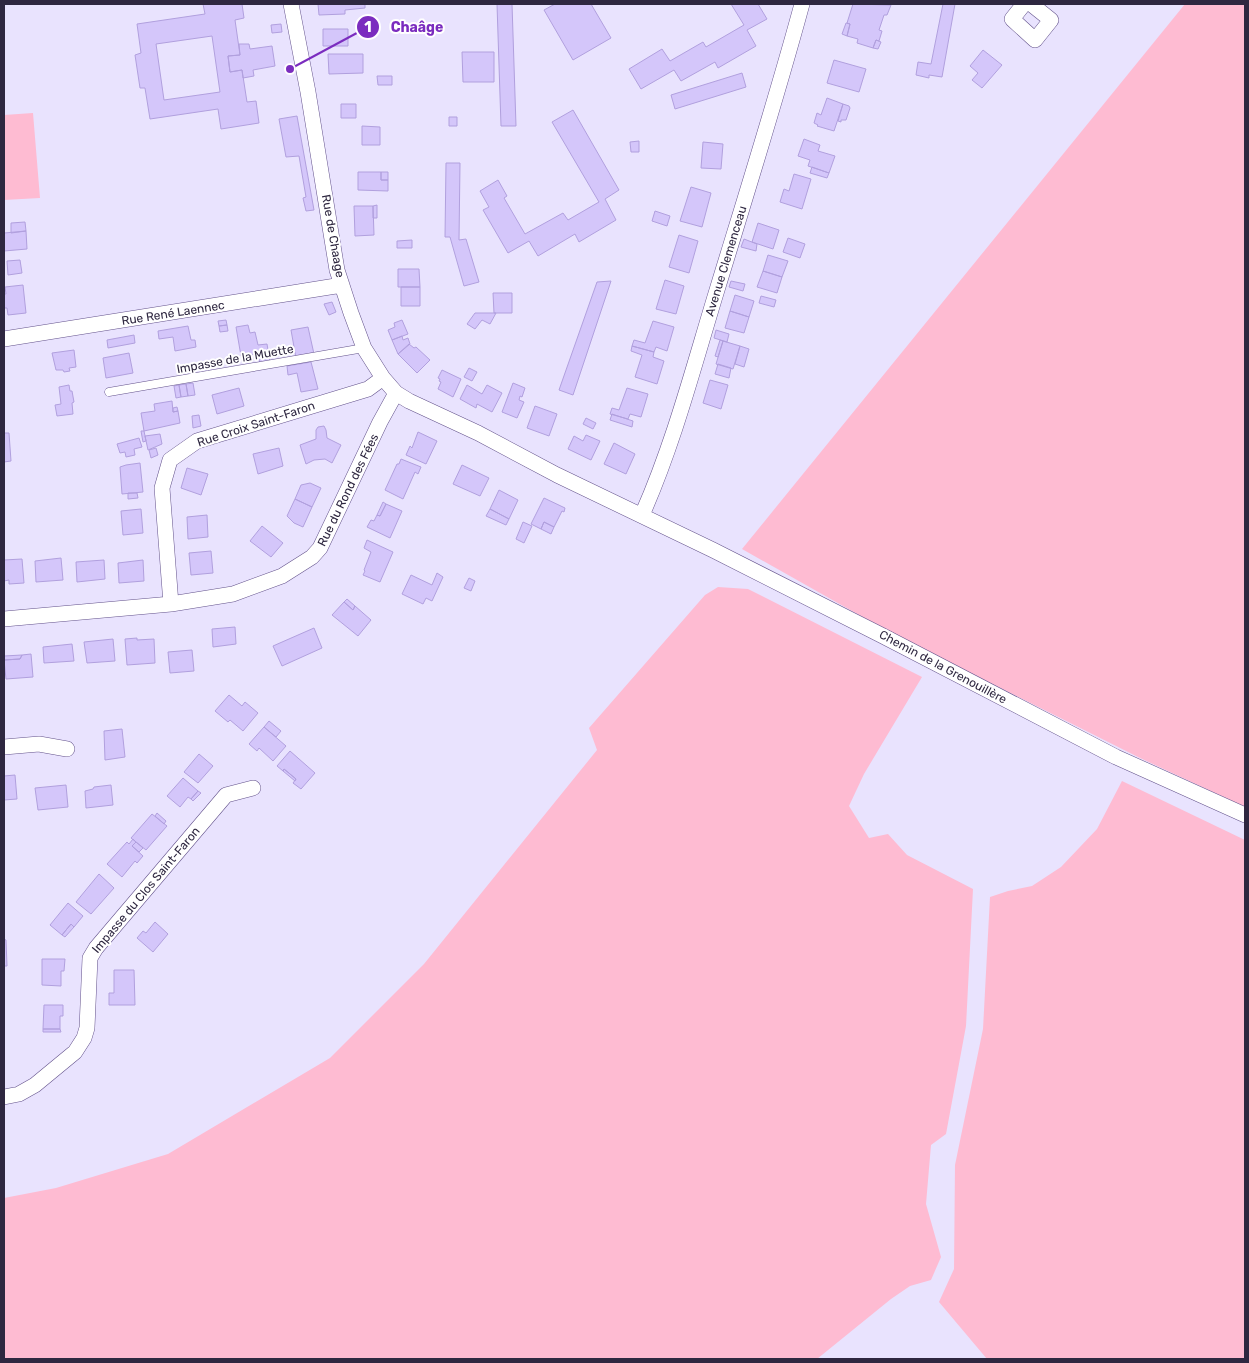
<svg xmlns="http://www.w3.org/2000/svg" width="1249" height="1363" viewBox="0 0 1249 1363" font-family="Rubik,sans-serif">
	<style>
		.green { fill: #febbd2 }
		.building { fill: #d4c6fa; stroke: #b1a0de; fill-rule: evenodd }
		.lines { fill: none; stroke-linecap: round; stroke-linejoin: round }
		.lane-casing { stroke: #63528b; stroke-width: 9 }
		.street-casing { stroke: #63528b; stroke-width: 16 }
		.lane { stroke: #fff; stroke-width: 8 }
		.street { stroke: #fff; stroke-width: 15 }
		.labels { text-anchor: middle; stroke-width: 4; stroke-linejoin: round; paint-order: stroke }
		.street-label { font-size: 12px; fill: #2e2740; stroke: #fff }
		.leader { fill: none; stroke: #7b2cbf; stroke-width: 2 }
		.callout-dot { fill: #7b2cbf; stroke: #fff; stroke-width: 2 }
		.mark-label { font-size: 15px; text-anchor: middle; font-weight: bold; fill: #fff }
		.callout-label { font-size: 14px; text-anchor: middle; font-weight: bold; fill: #7b2cbf; stroke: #fff; stroke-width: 4; stroke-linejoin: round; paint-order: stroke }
	</style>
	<rect width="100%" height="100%" fill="#e9e3fe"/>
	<path class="green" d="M1185,4H1245V807L1140,758L891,633L742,549Z
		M33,113L40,198L4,200V115Z
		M718,587L748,589L922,677L864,774L849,806L869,838L888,834L907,855L973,889L966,1026L946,1134L931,1145L926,1204L941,1257L931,1280L910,1286L891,1299L817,1359H4V1198L56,1188L168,1154L330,1058L424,964L597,750L589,728L705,595Z
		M1122,781L1245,840V1359H987L939,1302L954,1269L955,1165L983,1029L990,897L1008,891L1032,886L1061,867L1097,829Z"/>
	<path class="building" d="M203,4H242L244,18L235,20L240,55L228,56L230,72L242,70L247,102L256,101L259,123L221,129L218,109L150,119L145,88H140L135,55L141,53L137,24L205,14ZM212,36L220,92L164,100L156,44Z
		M318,4H365V8L345,10V14L319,15Z
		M497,4H512L516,126H501Z
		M555,4H591L611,38L573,60L544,10Z
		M731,4H758L767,19L747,30L756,46L718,68L715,62L681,81L674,70L641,89L629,69L662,49L670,61L703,42L706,47L744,25Z
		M853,4L891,5L887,15H884L879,30L882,31L879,41L876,40L873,48L857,43L858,39L847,36L850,24L847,23Z
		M943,4H955L942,77L929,75V78L916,75L918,62L931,64Z
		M846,23L850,24L847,36L842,34Z
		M281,24L282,32L272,33L271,25Z
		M323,29H348V46H323Z
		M876,40L881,42L878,49L873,48Z
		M239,44H249L250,49L272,46L275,66L253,70L254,76L243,78L242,70L230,72L228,56L240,55Z
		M983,50L1002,65L982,88L972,80L978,73L970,66Z
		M462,52H494V82H463Z
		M328,54H363V73L329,74Z
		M834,60L866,69L859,92L827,83Z
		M742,73L746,87L675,109L671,95Z
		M377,76H392V85H378Z
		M827,98L843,104L834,131L817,126L818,125L814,123L817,113L821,115Z
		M341,104H356V118H341Z
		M843,104L849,106L850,108L846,120H841V122L838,121Z
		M573,110L619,190L605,199L616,220L579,242L575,234L538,256L529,241L508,253L483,210L489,207L480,191L498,180L507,196L504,198L525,234L563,213L568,220L599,202L552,122Z
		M297,116L314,210L306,211L303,198L306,197L299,156L286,157L279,119Z
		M449,117H457V126H449Z
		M362,126L380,127V145H362Z
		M804,139L820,145L818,151L835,156L829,173L808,166L810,160L798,156Z
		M639,141V152H631L630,142Z
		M703,142L723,144L721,169L701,168Z
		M446,163H460L459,240L466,239L479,282L464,286L450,237H445Z
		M812,167L829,173L827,178L810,173Z
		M358,172H381V180H388V191L358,190Z
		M381,172H388V180H381Z
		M794,174L811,179L802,209L780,202L784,189L789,191Z
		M691,187L711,193L702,227L680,221Z
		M377,205V218H373V206Z
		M354,206H373L374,235L355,236Z
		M655,211L670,216L667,226L652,221Z
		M25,222L26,231L11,233V223Z
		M758,223L779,230L773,249L752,242Z
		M26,231L27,249L4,251V233Z
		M679,235L698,241L689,273L669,267Z
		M788,238L805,244L800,258L783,252Z
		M744,239L757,244L756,251L741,247Z
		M412,240V248H397V241Z
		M768,255L788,261L782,277L763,271Z
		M20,260L22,273L8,275L7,261Z
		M398,269H419L420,287H398Z
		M763,271L782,277L777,293L757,287Z
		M665,280L684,286L676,314L656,309Z
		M611,281L573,395L559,390L597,282Z
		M731,281L745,284L743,291L729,287Z
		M23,285L26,313L8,315L7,308H4V294H6L5,287Z
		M401,287H420V306H401Z
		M493,293H512V313H494Z
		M735,295L754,301L749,317L730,311Z
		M761,296L776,300L774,307L759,303Z
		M332,302L336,312L329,315L324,304Z
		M730,311L749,317L744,333L725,328Z
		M475,313H496L490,324L482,320L475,329L467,324Z
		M226,320L227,325L219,326L218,321Z
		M402,320L408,334L392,340L388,330L395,327L394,323Z
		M653,321L674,327L667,351L656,347L654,352L632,346L634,340L645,343Z
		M227,325L228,331L220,332L219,326Z
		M248,325L250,333L255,332L258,345L267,344L270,362L260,364L258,354L241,356L236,327Z
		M188,326L191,340H195L196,347L175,351L173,337L159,339L158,331Z
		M308,327L314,354L296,358L291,330Z
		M716,330L729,334L727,342L714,338Z
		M134,335L135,343L108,348L107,340Z
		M402,336L403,340L408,338L410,344L398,354L392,340Z
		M720,340L723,341L718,357L715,356Z
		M723,341L740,346L733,369L716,364Z
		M409,344L414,348L416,347L430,360L417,373L398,354Z
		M632,346L654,352L653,357L664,361L657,384L635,377L642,355L631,351Z
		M740,346L749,349L744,367L735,364Z
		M74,350L76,367L69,368L70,371L64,372L63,370H56L52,353Z
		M129,353L133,373L106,378L103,358Z
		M311,362L318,389L301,392L297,373L288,375L287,366Z
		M718,364L731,368L729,378L715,374Z
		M469,368L477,372L472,381L464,377Z
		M442,370L461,379L453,397L438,389L441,382L439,381L440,379L438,378Z
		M710,380L728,385L721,409L703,403Z
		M193,383L195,395L188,396L186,384Z
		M513,383L525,388L522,397L520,396L519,400L524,402L517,418L502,412Z
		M186,384L188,396L181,397L179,385Z
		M69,385L70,391H72L74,402L72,403L73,414L57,416L55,405L61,404L59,387Z
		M179,385L181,397L176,398L174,386Z
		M467,385L482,394L487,385L502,393L492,412L477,404L476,408L460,399Z
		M239,388L244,406L217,414L212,395Z
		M627,388L648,394L641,417L630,414L628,419L610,414L612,408L619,410Z
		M172,401L173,412L178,411L180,423L144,431L141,413L155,411L154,404Z
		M535,406L557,414L549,436L527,428Z
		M177,407L178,411L173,412V408Z
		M612,414L633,421L632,427L610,420Z
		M199,415L201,426L193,428L192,416Z
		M586,418L596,423L593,429L583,424Z
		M324,426L326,430L327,438L341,445L332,463L325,459L314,460L306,464L300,445L316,439V430L318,427Z
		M141,431H144L146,441L143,442Z
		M418,432L437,441L426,464L406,455L410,446L412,448Z
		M4,433H9L11,461L4,462Z
		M160,434L162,444L148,450L145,436Z
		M586,435L600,441L591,460L568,449L574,436L583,441Z
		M139,438L142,447L134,449L135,455L126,457L125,452L120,453L117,444Z
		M614,443L635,454L626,474L604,464Z
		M156,448L158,455L151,458L149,450Z
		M279,448L283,466L258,474L253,454Z
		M401,459L421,467L418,474L415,472L403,499L385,490L397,464H399Z
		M140,463L143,492L122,494L120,467L126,465Z
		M462,465L489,478L480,496L453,484Z
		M187,468L208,474L201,495L181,488Z
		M310,483L321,488L312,507L295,499L301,485Z
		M499,490L518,500L509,519L490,509Z
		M128,493H137L138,498L128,499Z
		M544,498L565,508L564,512L562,511L554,527L544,522L541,529L531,524Z
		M295,499L312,507L303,527L294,523L287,516Z
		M383,502L386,504L380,516L377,515Z
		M386,504L402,511L390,538L367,527L371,520L374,521L377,515L380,516Z
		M141,509L143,533L123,535L121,511Z
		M490,509L509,519L506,525L486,516Z
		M207,515L208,537L188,539L187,517Z
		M523,522L532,526L524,543L516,539Z
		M544,522L554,527L551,534L541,529Z
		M262,526L283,543L271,557L250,541Z
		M367,540L393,552L380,582L363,575L365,571L364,570L371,552L364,548Z
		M211,551L213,573L191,575L189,553Z
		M61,558L63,580L36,582L35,561Z
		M22,559L24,583L9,584V580L4,581V560Z
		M104,560L105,579L77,582L76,562Z
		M143,560L144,581L119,583L118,563Z
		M437,573L443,577L432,601L426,598L423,604L402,594L411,575L432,585Z
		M469,578L475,581L471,591L464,588Z
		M347,599L355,606L353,610L344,602Z
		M344,602L353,610L355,606L371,620L358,636L332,615Z
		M235,627L236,644L213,647L212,629Z
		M314,628L322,648L282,666L273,646Z
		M137,638V640L154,639L155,663L127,665L125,639Z
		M113,639L115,661L87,663L84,642Z
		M72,644L74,661L44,663L43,647Z
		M192,650L194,671L170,673L168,652Z
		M31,654L33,677L6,679L4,660L20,659L22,655Z
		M22,655L20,659L4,660V656Z
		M229,695L242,706L245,702L258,713L243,731L230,720L228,722L215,711Z
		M269,721L281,731L276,737L264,727Z
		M264,727L286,746L273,761L259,748L257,751L249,744Z
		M122,729L125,757L105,760L104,731Z
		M290,751L315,773L301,789L293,783L296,779L284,769L283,771L277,766Z
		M199,754L213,766L198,783L184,772Z
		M284,769L296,779L295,781L283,771Z
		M15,775L17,799L4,800V776Z
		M183,778L198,791L191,799L188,797L180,807L167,796Z
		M66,785L68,807L38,810L35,788Z
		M111,785L113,805L86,808L85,791L93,789L94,787Z
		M198,791L201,793L193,801L191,799Z
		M157,813L166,821L164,824L155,816Z
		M152,814L167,826L146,850L131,838Z
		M133,839L136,842L132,846L143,856L137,863L135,861L122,877L107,864L127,842L129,844Z
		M136,842L143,848L139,852L132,846Z
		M99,874L114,888L91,914L76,902Z
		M68,903L83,916L74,927L71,924L62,935L50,925Z
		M155,922L168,934L153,952L137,938L143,931L146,933Z
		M71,924L74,927L65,937L62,935Z
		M4,939L6,940L7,966H4Z
		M42,959H65L64,971H61V986L42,985Z
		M114,970H134L135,1005H109V993H114Z
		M44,1005H63V1016H60V1029H43Z
		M43,1029H60L61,1032H43Z"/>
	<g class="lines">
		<defs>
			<path id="lane" d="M109,392L364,348"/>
			<path id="street" d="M291,4L308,92L337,270L351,313L364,348L383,378L396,393L409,401L478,433L557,475L713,550L883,636L1116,757L1245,815
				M1024,4L1012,19L1035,40L1051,20L1031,4
				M4,339L342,285
				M642,515C674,443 694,365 717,290C746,195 776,100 802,4
				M171,604L162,488L170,460L197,441L368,389L383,378
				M4,619L171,604L233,594L282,576L312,557L320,548L380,422L396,393
				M4,747L39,744L67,749
				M4,1097L19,1094L35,1085L75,1052L84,1038L87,1028L90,958L96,948L226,795L253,788"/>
		</defs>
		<use href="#lane" class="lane-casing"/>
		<use href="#street" class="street-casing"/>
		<use href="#lane" class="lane"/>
		<use href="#street" class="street"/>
	</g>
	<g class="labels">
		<g class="street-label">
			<text transform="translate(333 236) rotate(80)" y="4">Rue de Chaage</text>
			<text transform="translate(726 261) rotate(-73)" y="4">Avenue Clemenceau</text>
			<text transform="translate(173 313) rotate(-9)" y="4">Rue René Laennec</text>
			<text transform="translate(235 359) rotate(-10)" y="4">Impasse de la Muette</text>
			<text transform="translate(256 424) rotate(-18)" y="4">Rue Croix Saint-Faron</text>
			<text transform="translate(348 490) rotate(-64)" y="4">Rue du Rond des Fées</text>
			<text transform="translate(943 667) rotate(28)" y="4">Chemin de la Grenouillère</text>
			<text transform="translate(146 890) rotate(-50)" y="4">Impasse du Clos Saint-Faron</text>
		</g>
	</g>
	<path class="leader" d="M290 69L368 27"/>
	<g class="callout-dot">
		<circle cx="290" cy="69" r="5"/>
		<circle cx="368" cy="27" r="12"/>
	</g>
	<g class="mark-label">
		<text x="368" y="32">1</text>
	</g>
	<g class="callout-label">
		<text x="417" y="32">Chaâge</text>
	</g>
	<rect width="1249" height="1363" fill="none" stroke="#2e2740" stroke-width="10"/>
</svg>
